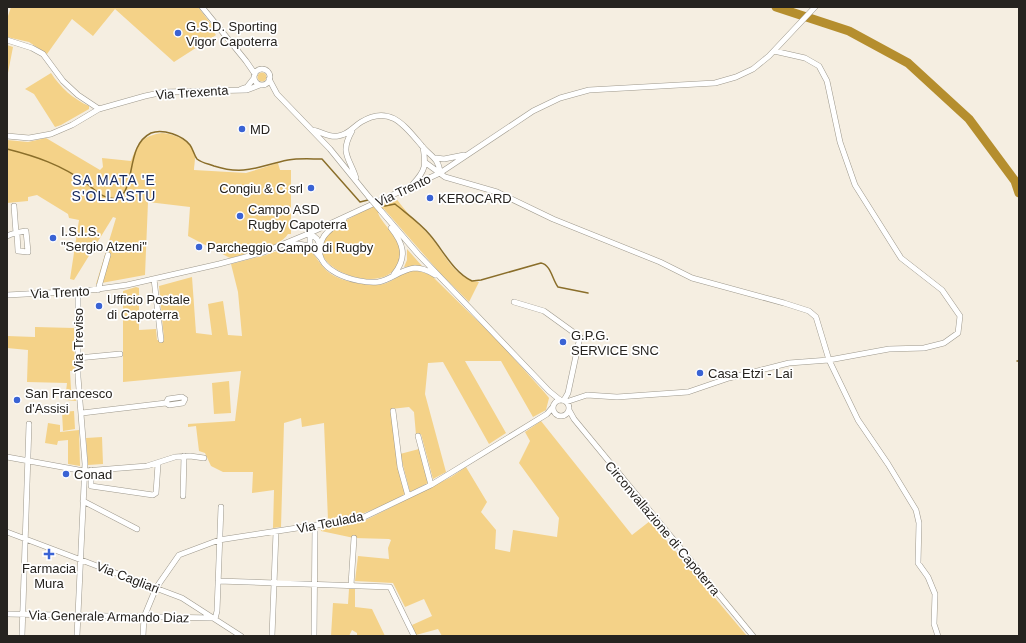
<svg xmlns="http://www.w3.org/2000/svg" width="1026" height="643" viewBox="0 0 1026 643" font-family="Helvetica,sans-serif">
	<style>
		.green { fill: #f4d288 }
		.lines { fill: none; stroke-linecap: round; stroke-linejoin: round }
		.stream { stroke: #8a6e2a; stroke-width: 1.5 }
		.river { stroke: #b58e2e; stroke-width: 9 }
		.minor-casing { stroke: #9d988c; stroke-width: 6 }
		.minor { stroke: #fff; stroke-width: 5 }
		.minor-bridge-casing { stroke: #9d988c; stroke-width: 6; stroke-linecap: butt }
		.minor-bridge { stroke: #fff; stroke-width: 5 }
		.poi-dot { fill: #3a63d4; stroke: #fff; stroke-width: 1.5 }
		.labels { text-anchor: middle; stroke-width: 3.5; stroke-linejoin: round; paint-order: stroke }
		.poi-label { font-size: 13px; fill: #26231f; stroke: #fff; text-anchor: start }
		.street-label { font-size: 13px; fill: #26231f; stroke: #fff }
		.neighbourhood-label { font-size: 14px; letter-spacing: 1px; fill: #13265c; stroke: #fff }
	</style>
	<rect width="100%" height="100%" fill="#f5eee1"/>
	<path class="green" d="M11,7H198L215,29L213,31L216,35L174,62L115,9L93,36L72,19L47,54L29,42L7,37V19Z
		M7,45L13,47L7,78Z
		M257.5 77a4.5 4.5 0 1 1 9 0a4.5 4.5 0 1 1-9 0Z
		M51,73C60,87 73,99 89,106V109L61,125L55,127L34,94L25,89Z
		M162,133C175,134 194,142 195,157C195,162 194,166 194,170L246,173L278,163L280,170H291V234H288C281,247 244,255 230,258L188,236L190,207L148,202L145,275L96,284L116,218L113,217L74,280L70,279L79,220L69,218L68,214L37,195L28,197V201L7,203V140L28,142L46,138L100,170L103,167L102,158L131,161C138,143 142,136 162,133Z
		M395,197C405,211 416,222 428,234C443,250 454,280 479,282L469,302L440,273L384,209L378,213C383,226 402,239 402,255C401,257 399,261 398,263C386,298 305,269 324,239C335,222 376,205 395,197Z
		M300,246C314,249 316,260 326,270C336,280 358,284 372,285C398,287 402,260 432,276L500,343L545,393L549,398L546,410L533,417L501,361H465L506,433L489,444L443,362L428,363L425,394L446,472L433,479L421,434L416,435L414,412L409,407L391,409L397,462L405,494C380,508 357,518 328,520L324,423L302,427L301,418L284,423L281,527L273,528L274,490L252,493L253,472H223L211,466L205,453L199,451L196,426L188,427V424L235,421L241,371L123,382V291L136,287L139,288V330L156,329L157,340L164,339L159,286L192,277L196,333L212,335L208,304L223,301L228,335L242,336L238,292L231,264L266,255L288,247Z
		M407,249L422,266L404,267L407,260Z
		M35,327L74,328L75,371H70L71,389L75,390L76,401L65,400L67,383L27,382L28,350L7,348V336L35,337Z
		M229,381L231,413L214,414L212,383Z
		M74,411L75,429L63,431L62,412Z
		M541,421L632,535L650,521L747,636H442L438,629L416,635L412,625L432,616L424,599L405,607L393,583L355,581L358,556L389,559L388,548L391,540L389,539L354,538L321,531V527L353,524L368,519L451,477L466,467L487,502L481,512L496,530L495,549L510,552L513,530L557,537L559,518L519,463L530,441L525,432Z
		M48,423L60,425V432L79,430L80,466L68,464V440L58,441L57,445L45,443Z
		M102,437L103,464L88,465L86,438Z
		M419,449L428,483L410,492L400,454Z
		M349,589H355V607L372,609L385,636H357V633L352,630L349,636H317H331L333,603L348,604Z"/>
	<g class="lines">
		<path class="stream" d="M7,149C35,156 62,165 86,183C96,191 104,200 118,199C137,186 125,146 151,133C163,128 183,136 190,145C193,149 194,155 197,159C202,163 209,164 214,166C245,176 259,166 288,160C299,158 311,159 322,159L360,202L368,200
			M380,205L385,206L395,204C407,214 420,223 430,235C443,250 453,272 472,281L481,280L541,263C551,265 552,279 558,287L588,293
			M1017,361H1019"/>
		<path class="river" d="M776,7L849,31L908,63L969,119L1015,181L1019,193"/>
		<defs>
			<path id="minor" d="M202,7L246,61L255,74
				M7,40L32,48L43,54L63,81L78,95L99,109
				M254 77a8 8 0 1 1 16 0a8 8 0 1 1-16 0Z
				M269,79L277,94L330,149L369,197
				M241,89L247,87L254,78
				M312,130C321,131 328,138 338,136C348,135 353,127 361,122C390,104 405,126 422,146C430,156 439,158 440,173
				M352,131C339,154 350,158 356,178
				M7,136L29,138L51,134L72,125L99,109L145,96L164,92L247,90L260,85
				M436,158L444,159L464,155
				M426,163L445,177L497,192L553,219L660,262L692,278L784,303L809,311L816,317L829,360L858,420L888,464L916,510L919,523L918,563L928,577L935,594L934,624L938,636
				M413,184C426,170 426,165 423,147
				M14,206L16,233
				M381,211L418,254L549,391L560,400
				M344,219C336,226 326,230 322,240C308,271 357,284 378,282C391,280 401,269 415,268C423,268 429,271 435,275
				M391,228C403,243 408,257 394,274
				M310,233V246L321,258
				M310,233L317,239L320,245
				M7,236C13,233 19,232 26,231L28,252L18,251L17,233
				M287,245L298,244L310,246
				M154,279L161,340
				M98,290L108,255
				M7,295L83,291L127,285L219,264L264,252L310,233L440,173L533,111L560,98L589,90L715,83L736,77L753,69L769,56L815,7
				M514,302L544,311L580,337L568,393L564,400
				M78,358L120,354
				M553 408a8 8 0 1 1 16 0a8 8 0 1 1-16 0Z
				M566,402L587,395L617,397L688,392L729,378L789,363L829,360L889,349L924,348L944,343L958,333L960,316L942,290L901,258L855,185L840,142L827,81L819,66L805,58L774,51
				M569,410L574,419L753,636
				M393,411L400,467L408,496
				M82,413L166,403L169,405L183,403L185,399L182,397L168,399L166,403
				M418,436L431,485
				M7,457L84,471L147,466L175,457L190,456L204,458
				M91,470V486L153,495L156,493L158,464
				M183,496L184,456
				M83,501L137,529
				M7,532L182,598L241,636
				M218,581L390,587L414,636
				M351,585L354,538
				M7,614L212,618
				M215,619L217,611L221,507
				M22,636L29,424
				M77,636L85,464L78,377V292
				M143,636L144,617L156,588L179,555L219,540L362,518L431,485L547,414L552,408
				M272,636L276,532
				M314,636L315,527"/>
		</defs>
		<use href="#minor" class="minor-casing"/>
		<use href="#minor" class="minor"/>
		<defs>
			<path id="minor-bridge" d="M369,197L381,211"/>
		</defs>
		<use href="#minor-bridge" class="minor-bridge-casing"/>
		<use href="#minor-bridge" class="minor-bridge"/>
	</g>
	<g class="poi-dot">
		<circle cx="178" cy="33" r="4"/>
		<circle cx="242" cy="129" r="4"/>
		<circle cx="311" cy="188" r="4"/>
		<circle cx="430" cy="198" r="4"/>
		<circle cx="240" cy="216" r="4"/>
		<circle cx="53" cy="238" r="4"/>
		<circle cx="199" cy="247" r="4"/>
		<circle cx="99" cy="306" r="4"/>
		<circle cx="563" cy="342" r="4"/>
		<circle cx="700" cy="373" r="4"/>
		<circle cx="17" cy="400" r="4"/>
		<circle cx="66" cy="474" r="4"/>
		<path d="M47 548h4v4h4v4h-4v4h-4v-4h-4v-4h4z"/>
	</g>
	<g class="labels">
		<g class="poi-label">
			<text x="186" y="31">G.S.D. Sporting<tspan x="186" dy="15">Vigor Capoterra</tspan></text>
			<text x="250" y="134">MD</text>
			<text x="303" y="193" text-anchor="end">Congiu &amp; C srl</text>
			<text x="438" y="203">KEROCARD</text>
			<text x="248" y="214">Campo ASD<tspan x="248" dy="15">Rugby Capoterra</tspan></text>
			<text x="61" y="236">I.S.I.S.<tspan x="61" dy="15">"Sergio Atzeni"</tspan></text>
			<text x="207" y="252">Parcheggio Campo di Rugby</text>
			<text x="107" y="304">Ufficio Postale<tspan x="107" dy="15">di Capoterra</tspan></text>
			<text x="571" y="340">G.P.G.<tspan x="571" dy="15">SERVICE SNC</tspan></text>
			<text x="708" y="378">Casa Etzi - Lai</text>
			<text x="25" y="398">San Francesco<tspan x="25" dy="15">d'Assisi</tspan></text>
			<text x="74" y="479">Conad</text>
			<text x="49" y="573" text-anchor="middle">Farmacia<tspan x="49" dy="15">Mura</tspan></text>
		</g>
		<g class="street-label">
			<text transform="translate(192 92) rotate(-4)" y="5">Via Trexenta</text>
			<text transform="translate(403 190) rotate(-25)" y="5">Via Trento</text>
			<text transform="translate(60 292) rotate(-3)" y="5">Via Trento</text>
			<text transform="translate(78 340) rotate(-90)" y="5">Via Treviso</text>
			<text transform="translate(330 522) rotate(-11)" y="5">Via Teulada</text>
			<text transform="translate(663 528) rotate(50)" y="5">Circonvallazione di Capoterra</text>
			<text transform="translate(128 577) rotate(21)" y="5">Via Cagliari</text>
			<text transform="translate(109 616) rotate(1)" y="5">Via Generale Armando Diaz</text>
		</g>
		<g class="neighbourhood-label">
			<text x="114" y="185">SA MATA 'E<tspan x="114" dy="16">S'OLLASTU</tspan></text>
		</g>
	</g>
	<rect width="1026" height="643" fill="none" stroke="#26231f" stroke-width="16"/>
</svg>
